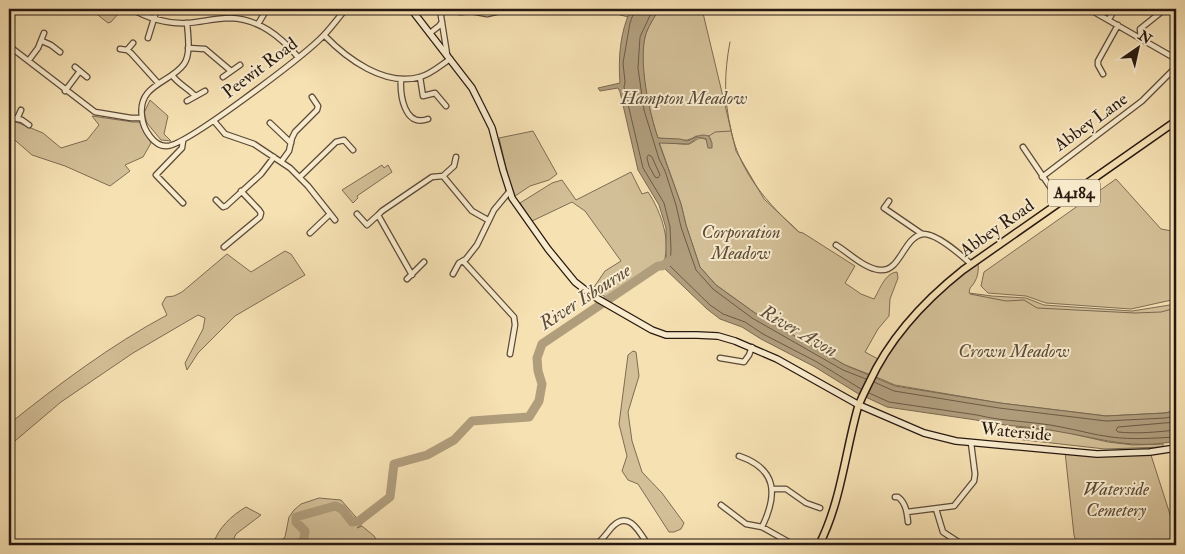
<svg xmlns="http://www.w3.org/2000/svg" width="1185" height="554" viewBox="0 0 1185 554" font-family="'IM FELL Double Pica',serif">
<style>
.green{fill:#d3bf97;stroke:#7d6c54}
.water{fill:#b09d7c;stroke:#796851}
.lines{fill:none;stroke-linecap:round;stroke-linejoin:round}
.shore{stroke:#6c5a46;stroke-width:1}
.stream{stroke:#796851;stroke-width:1}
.river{stroke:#b09d7c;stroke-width:9}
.street-casing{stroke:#5b4a39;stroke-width:7}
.secondary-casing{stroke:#271810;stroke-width:8}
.primary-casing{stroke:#271810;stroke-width:9}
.street{stroke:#f9ecce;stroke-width:4.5}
.secondary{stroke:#f9ecce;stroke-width:5.5}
.primary{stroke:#f6e1b3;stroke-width:6}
.labels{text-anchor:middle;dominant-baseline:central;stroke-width:4;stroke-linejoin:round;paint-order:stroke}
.shield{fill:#f9ecce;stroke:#665849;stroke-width:1}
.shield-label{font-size:16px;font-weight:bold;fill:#271810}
.street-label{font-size:18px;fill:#271810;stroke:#f9ecce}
.park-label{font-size:18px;font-style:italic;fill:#5b4a38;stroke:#f9ecce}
.water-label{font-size:19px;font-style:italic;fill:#5e4d3b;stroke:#f9ecce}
</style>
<rect width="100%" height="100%" fill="#f6e1b3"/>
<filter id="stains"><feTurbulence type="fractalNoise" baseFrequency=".004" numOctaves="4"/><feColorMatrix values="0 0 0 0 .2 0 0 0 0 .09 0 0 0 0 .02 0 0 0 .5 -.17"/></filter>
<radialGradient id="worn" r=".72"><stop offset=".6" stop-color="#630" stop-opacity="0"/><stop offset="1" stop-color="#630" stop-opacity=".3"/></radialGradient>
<path class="green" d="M94 9H115L119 13 111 22 108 23 94 12Z
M659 9H702L736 151 764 199 799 232 803 233 855 266 845 283 861 294 874 299C880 289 885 273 897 272L898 278 890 299 889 316 878 329 865 352 878 359 871 375 845 365 755 313 716 285 700 267 686 225 681 204 659 142C666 142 683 145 689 144 697 141 699 134 708 141V146L711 139 696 136C686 144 670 139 658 138 649 112 638 64 645 37 647 28 654 18 659 9Z
M150 100 168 116 164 134 171 141 161 140 147 123 144 113Z
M92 116 133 122H140L151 143 143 157 125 165 130 171 110 186 65 166 32 155 9 135V119L43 133 61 148 87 140 99 125Z
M533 131 557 174 549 180 530 186 515 196 510 184 499 138Z
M382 165 384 168 388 165 392 172 357 196 358 198 353 203 342 190Z
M631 172 642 194 648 192C661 211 673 245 662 266H658L610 299 592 290 605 271 621 261 585 211 572 202 532 221 520 203 552 183 562 180 576 200Z
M1116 179 1161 229 1172 231 1176 229V299L1131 309 1046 303 1026 296 988 293 981 286 984 272Z
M285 251 291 254 305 275 235 316 198 353 187 370 185 363 203 329 205 318 198 315 133 353 61 402 9 446V424C59 384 111 345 167 315L162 304 166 297 174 296 182 292 227 254 251 272Z
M978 261C979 271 978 280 970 288L969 293 992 296 1026 298 1044 305 1132 311 1176 304V410L1165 413 1106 416 1000 403 895 385 874 376 890 346 942 288Z
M633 351 636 352 639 376 628 412 632 441 642 472 662 493 684 523 681 529 674 532H669L638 484 628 480 622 471 627 456 619 424 628 355Z
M1016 427 1060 431 1108 442 1133 445 1163 444V447L1105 449 1016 439Z
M1065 452H1150L1176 533V545H1077L1074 535Z
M319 498 341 500 362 524 357 528 362 526 374 536 380 545H337V543L335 545H276L285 537 289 517 294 510 301 504Z
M246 507 261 515 236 534 231 545H213C217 529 232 515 246 507Z"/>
<path class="water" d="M631 9H659C654 18 647 28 645 37 639 64 649 112 658 138L680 139 687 141C696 138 698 133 709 136L712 143V148H708L706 139 698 137 689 144 659 143 681 204 686 225 700 267 716 285 755 313 845 365 895 386 1000 403 1106 416 1165 413 1176 411V441C1133 450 1103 439 1061 432 1033 426 1004 427 976 420L887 407 857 393 815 367 761 339 742 327 720 319 707 309 662 266 666 259V228L659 205 638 170 620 92 618 88 600 91 598 88 620 83C618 58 620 32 631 9Z"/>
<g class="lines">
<path class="shore" d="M635 9 630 23 623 63 625 82 624 87 643 168 664 203 670 227 671 250 670 266 710 305 723 314 745 322 763 334 817 362 861 389
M653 9 640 37 638 68 644 110 659 159 665 171 676 205 681 227 696 270 713 289 752 318 843 370 866 379
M649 155 652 157 660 175 658 178 655 177 649 166 647 158Z
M874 382 894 391 999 408 1106 421 1165 418 1176 416
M869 393 889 402 977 415C1005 422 1033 421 1061 427 1078 430 1094 435 1111 437 1134 440 1154 438 1176 437
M1176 422 1118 427 1116 430 1118 432C1138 434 1157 432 1176 430"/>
<path class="stream" d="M617 14 628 17
M730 42C724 73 724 100 731 130
M709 136 715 132 731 131C741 174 767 203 799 232
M970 294 1006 301 1024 300 1037 308 1135 313 1161 312 1176 308"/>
<path class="river" d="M300 545 304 538 305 531 296 522V517L335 506 342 509 352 522 359 521 390 497 394 464 427 455 454 440 472 421 529 417 539 401 542 384 538 371 537 358 542 344 658 266H662L671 260"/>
<g class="street-casing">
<path id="street" d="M132 9C149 19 168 24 188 23 202 22 215 18 230 18 259 19 280 36 298 57
M308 9H309
M1089 9 1176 59
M440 10 447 54
M440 11 447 10 461 12 471 11 487 14 509 9
M1109 19 1115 9
M187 23C188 35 191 54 184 64 171 83 137 84 142 117 143 129 154 147 167 146 186 146 300 58 319 40 329 31 337 19 346 9
M258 24 267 9
M430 33 439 26 442 22
M324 35C347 59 385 87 420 77 431 74 441 65 450 59
M148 38 157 9
M1141 38 1140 29 1165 9
M42 41 51 45 60 52
M9 46 95 112 131 118H142
M188 48 205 49 231 71
M120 49 127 50 131 53 158 83
M127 50 133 43
M29 60 38 48 44 33
M75 67 87 77
M1103 74 1098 65V61L1118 25
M172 75C178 84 188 88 195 96
M223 77 240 65
M420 77 423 96 435 93 446 106
M401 79C400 94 404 128 428 119
M65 91 80 71
M187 101 205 91
M9 117 22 120 29 125
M17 119 21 110
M214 121 225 134 254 144 290 168 308 186 335 220
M270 123 291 143
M183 141 182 148 156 175 183 203
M1023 147 1061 203
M281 162 289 151 292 138 295 132 317 110 318 106 312 97
M443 176 454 166 456 157
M300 177 336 142 344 140 353 150
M1042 177 1142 101 1176 67
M216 200 223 207 226 206 261 174 274 157
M889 201 884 208 922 234
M357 214 367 225 378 215
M310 233 330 214
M836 245C849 253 865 269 880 270 901 272 903 237 923 234 937 233 962 256 971 264
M224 247 260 217 261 213 259 210 241 191
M463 261 514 317 515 325 510 354
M453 274 459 263 466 259 477 245 494 210 509 192
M412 275 378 215 382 211 432 177 443 176 472 211 488 220
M407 279 424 262
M720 358 744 362 749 355 752 347
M739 456C777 469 778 494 762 527
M772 489H786L806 503 820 508
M895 497H898C906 503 907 513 908 522
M721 505 746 524 762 527 794 545
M936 509 943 532 963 545
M907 512 954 506 974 481 975 474 971 443
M596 545C602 540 607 533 612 527 629 509 640 533 648 545"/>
</g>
<g class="secondary-casing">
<path id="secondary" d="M411 9 472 88 492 128 503 170 512 198 548 249 575 282 584 289 598 299 652 330 666 335H697L718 336 735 341 777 359 859 405 924 433 956 441 1097 454 1150 452 1176 448"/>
</g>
<g class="primary-casing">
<path id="primary" d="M819 545C841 502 845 453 858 407 861 399 865 391 869 383 890 337 924 301 963 270L1176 121"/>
</g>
<use href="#street" class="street"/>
<use href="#secondary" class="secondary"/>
<use href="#primary" class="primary"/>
</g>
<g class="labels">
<rect class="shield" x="1048" y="179.5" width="52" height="27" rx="4"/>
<g class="shield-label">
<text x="1074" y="193">A4184</text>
</g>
<g class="street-label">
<text transform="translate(260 68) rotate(-37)">Peewit Road</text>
<text transform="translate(1091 122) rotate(-36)">Abbey Lane</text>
<text transform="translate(997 228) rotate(-35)">Abbey Road</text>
<text transform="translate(1016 432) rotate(5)">Waterside</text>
</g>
<g class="park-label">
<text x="684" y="98">Hampton Meadow</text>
<text x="741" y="232">Corporation<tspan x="741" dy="21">Meadow</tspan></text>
<text x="1014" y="351">Crown Meadow</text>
<text x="1116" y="489">Waterside<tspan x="1116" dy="21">Cemetery</tspan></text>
</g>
<g class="water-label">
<text transform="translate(585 297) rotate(-33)">River Isbourne</text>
<text transform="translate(799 331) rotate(30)">River Avon</text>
</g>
</g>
<rect width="1185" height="554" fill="none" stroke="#f6e1b3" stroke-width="30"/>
<rect x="10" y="10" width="1165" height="534" fill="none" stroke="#271810" stroke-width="2.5"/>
<rect x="15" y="15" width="1155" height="524" fill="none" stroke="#271810"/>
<g transform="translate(1138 48) rotate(34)" stroke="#f9ecce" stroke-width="4" paint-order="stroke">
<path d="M0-4L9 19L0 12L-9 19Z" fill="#271810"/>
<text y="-8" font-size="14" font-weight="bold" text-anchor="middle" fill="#271810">N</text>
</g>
<rect width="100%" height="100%" filter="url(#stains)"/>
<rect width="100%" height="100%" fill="url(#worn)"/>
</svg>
